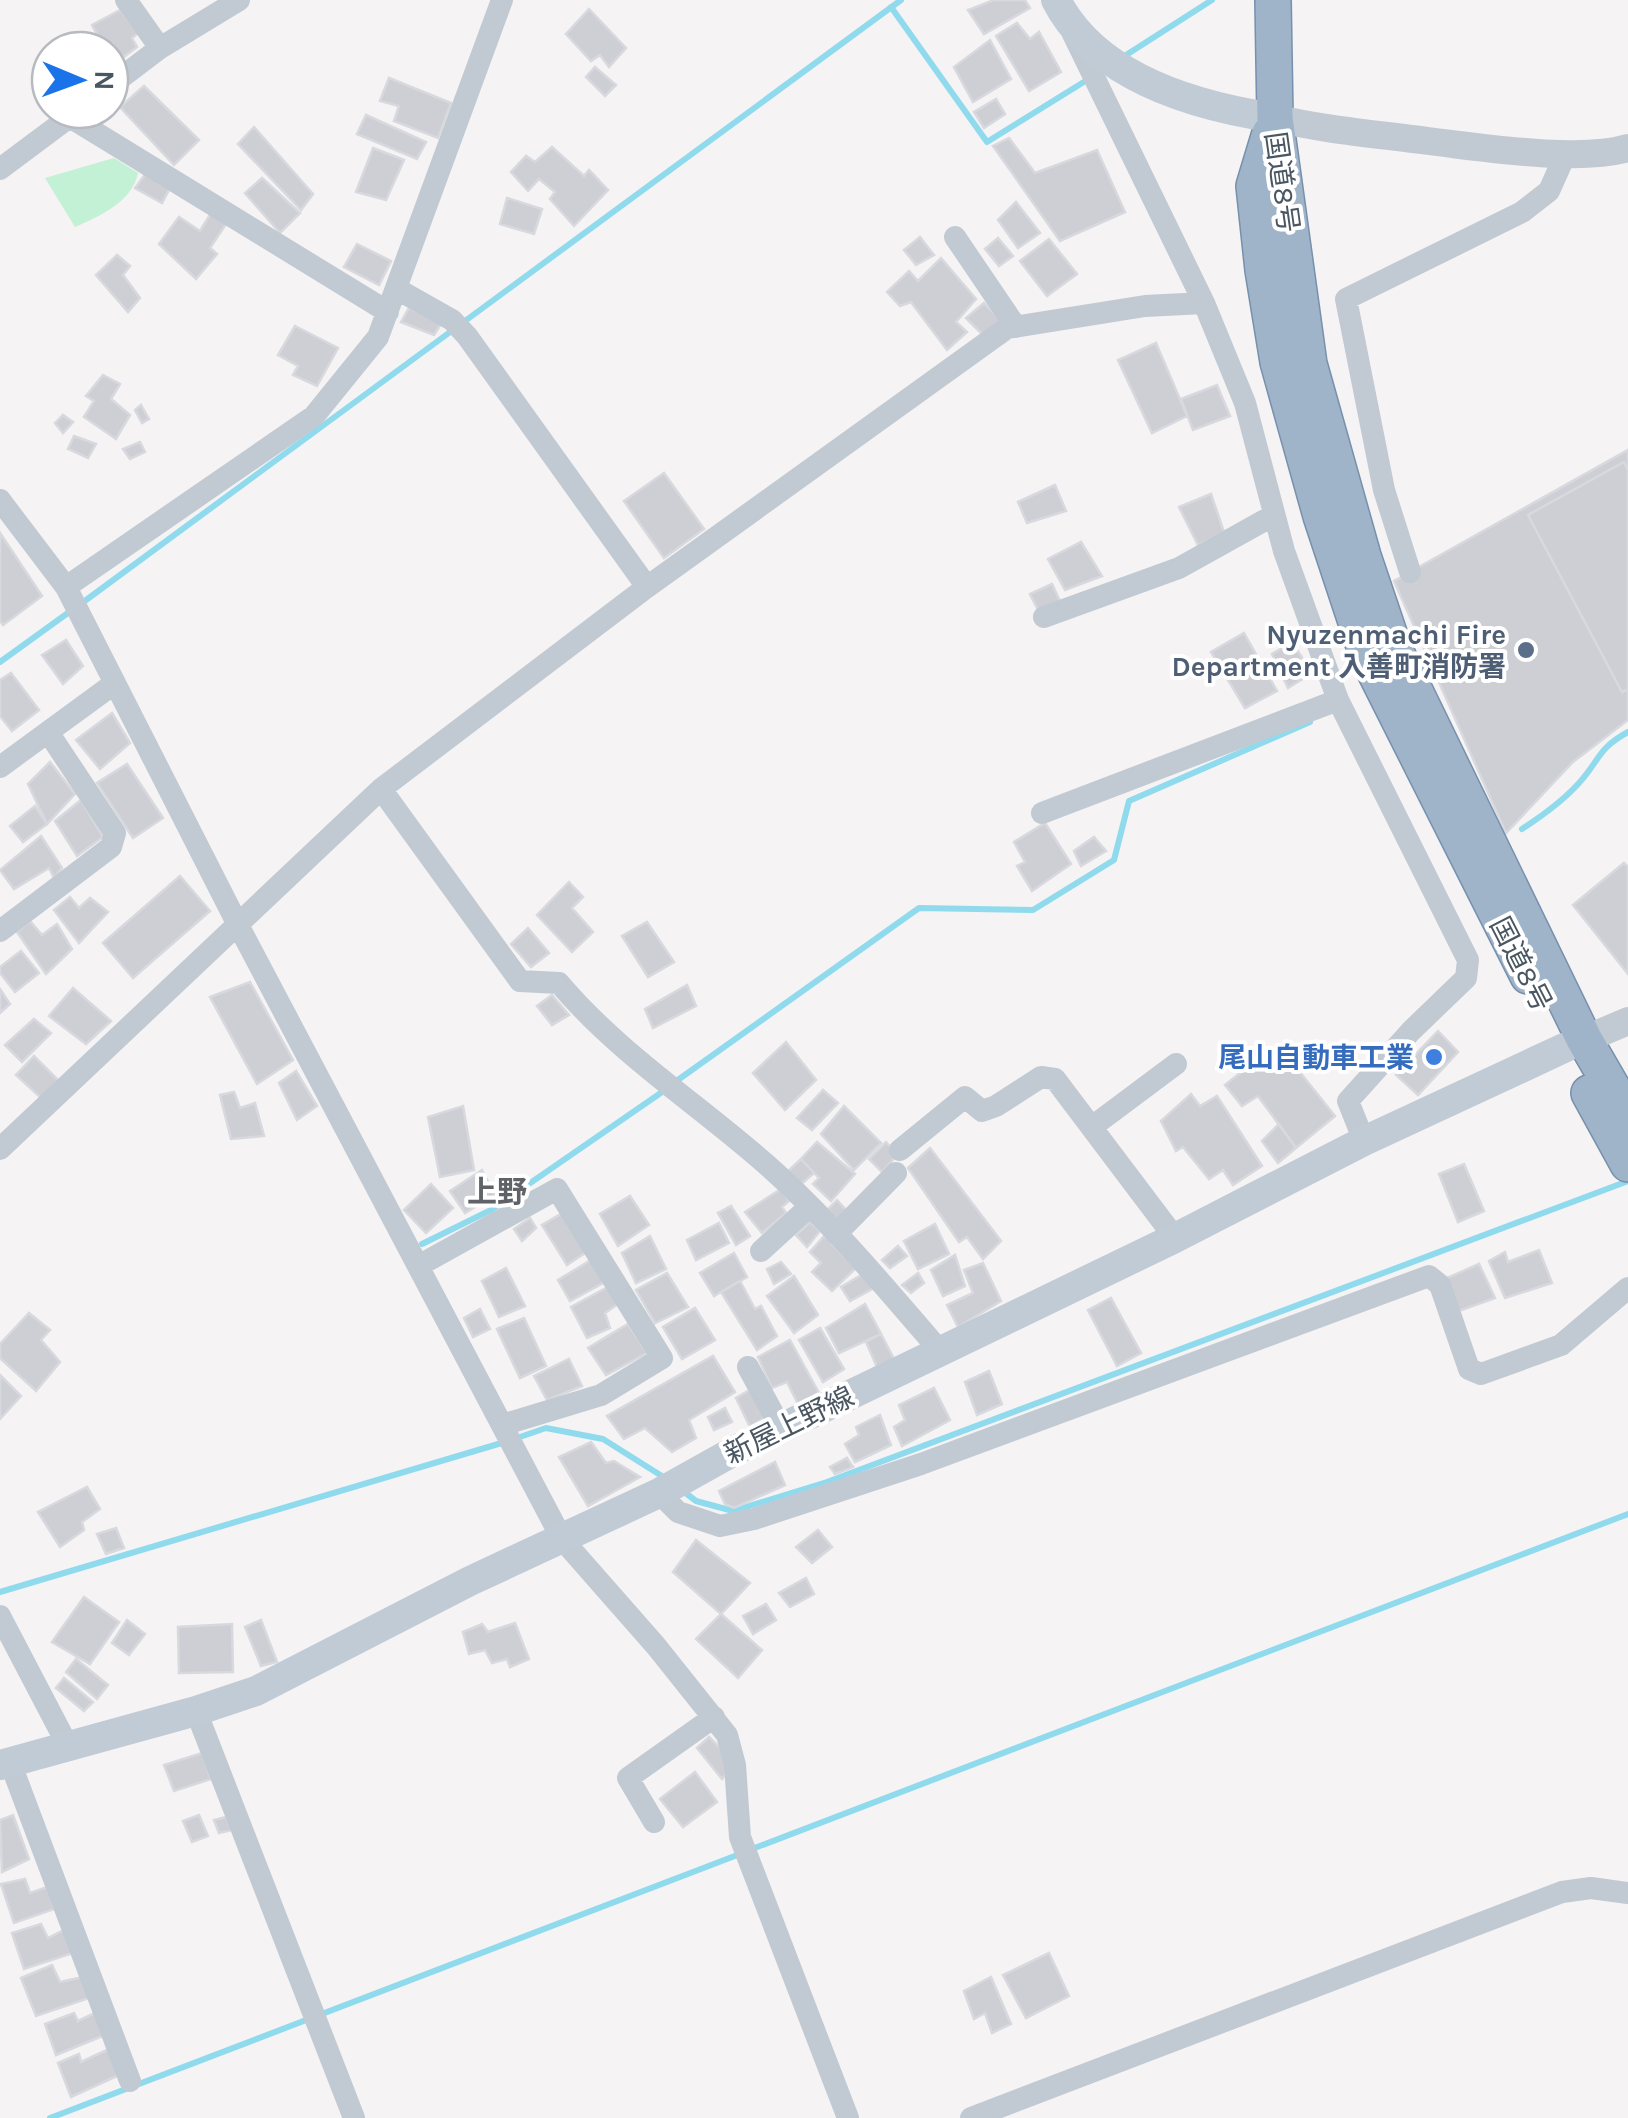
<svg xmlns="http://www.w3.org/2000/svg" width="1628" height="2118" viewBox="0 0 1628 2118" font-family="Karla,'Noto Sans JP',sans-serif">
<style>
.green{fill:#c3f1d5}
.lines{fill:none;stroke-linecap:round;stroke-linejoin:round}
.stream{stroke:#90daee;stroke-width:6}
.building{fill:#cdcfd5;stroke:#d7d9de;stroke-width:2.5}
.trunk-casing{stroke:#7690ad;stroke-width:38}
.minor{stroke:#c1cad2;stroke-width:22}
.tertiary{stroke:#c1cad2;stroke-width:28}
.secondary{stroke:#c1cbd6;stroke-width:30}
.trunk{stroke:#9fb4c9;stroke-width:35}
.service-dot{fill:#5c6f8a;stroke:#fff;stroke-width:4}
.shop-dot{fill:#3f7fe0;stroke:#fff;stroke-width:4}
.labels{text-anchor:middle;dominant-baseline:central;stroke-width:8;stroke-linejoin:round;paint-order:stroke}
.street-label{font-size:28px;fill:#4a5661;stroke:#fff}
.service-label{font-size:28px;font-weight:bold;fill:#4e5e75;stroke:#fff;text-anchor:end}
.shop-label{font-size:28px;font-weight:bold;fill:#366cbe;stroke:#fff;text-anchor:end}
.neighbourhood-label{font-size:30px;font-weight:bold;fill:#5f6368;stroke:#fff}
</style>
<rect width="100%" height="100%" fill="#f5f3f3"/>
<path class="green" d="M114 158 138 173C132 202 100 216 75 227L45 178Z"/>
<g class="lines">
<path class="stream" d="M891 7 987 142 1087 80
M1123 57 1212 0
M82 603 901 0
M0 662 72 610
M1522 829C1542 816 1562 802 1579 783 1600 760 1597 749 1628 732
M675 1082 919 908 1033 910 1114 860 1129 801 1310 722
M422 1244 491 1210 665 1090
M517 1438 546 1428 603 1439 665 1478
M683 1491 696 1501 733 1511 827 1482 1628 1181
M0 1592 505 1442
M752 1849 1628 1514
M50 2118 740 1854"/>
</g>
<path class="building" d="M994 0H1025L1030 8 984 34 968 10Z
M589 9 626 48 609 67 600 55 591 61 566 34Z
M120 10 138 33 132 38 137 47 121 59 113 44 104 47 92 25Z
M1017 23 1030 39 1039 32 1061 72 1029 91 996 36Z
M990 40 1011 79 973 102 954 67Z
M595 67 616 85 605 96 586 77Z
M389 78 451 103 438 138 394 121 399 106 380 101Z
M144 86 199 140 174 165 120 107Z
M996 99 1005 114 984 128 974 112Z
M366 115 426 142 417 159 357 134Z
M254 127 313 194 301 210 238 144Z
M1009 138 1035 173 1097 150 1125 212 1060 241 993 146Z
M552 147 584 176 589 170 608 190 574 226 550 199 555 192 539 179 528 191 511 172 526 156 535 162Z
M373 148 404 160 386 200 356 192Z
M147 172 171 186 162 203 135 188Z
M262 178 300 213 280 233 245 193Z
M507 198 542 209 534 234 500 224Z
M1016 202 1040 233 1018 248 998 220Z
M211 213 226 224 210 248 217 254 196 279 159 244 179 217 200 231Z
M920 237 934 255 916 265 904 250Z
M998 238 1013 256 999 266 985 249Z
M1049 239 1077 274 1047 296 1020 261Z
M357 244 391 261 379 285 344 267Z
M117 255 130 266 123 275 140 298 128 312 96 275Z
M941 258 976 299 956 322 967 332 947 350 911 302 900 306 887 292 909 271 918 281Z
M984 303 1002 321 984 336 966 318Z
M409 308 441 324 434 335 401 322Z
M295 326 338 348 317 386 293 375 298 366 278 355Z
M1156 343 1187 416 1152 433 1118 360Z
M103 375 120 384 111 399 130 415 116 439 84 417 94 401 86 396Z
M1217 385 1230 416 1193 430 1181 399Z
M141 405 149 419 142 423 135 410Z
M63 415 73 422 63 433 55 423Z
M74 436 96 444 88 458 68 449Z
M140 442 145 452 130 459 123 449Z
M1628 450V720L1573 762 1506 833 1394 581Z
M1624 462 1628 470V689L1622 692 1528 515Z
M664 473 704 529 664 558 624 501Z
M1055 485 1066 511 1027 523 1018 502Z
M1211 494 1224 532 1198 545 1179 507Z
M0 533 42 596 3 625 0 621Z
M1081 542 1102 576 1065 590 1048 559Z
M1052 584 1060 601 1038 610 1030 594Z
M1244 633 1277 691 1245 708 1211 652Z
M66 640 83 666 63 684 42 655Z
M1292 642 1312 673 1288 688 1272 654Z
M11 673 39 710 12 731 0 716V680Z
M112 713 130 743 100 769 76 740Z
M50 762 75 794 47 824 28 784Z
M127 764 163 818 133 838 97 783Z
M81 800 103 837 77 856 55 821Z
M35 806 47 824 23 842 10 826Z
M1045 823 1071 864 1032 891 1017 866 1025 862 1014 842Z
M41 836 62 868 54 878 49 868 14 889 0 870Z
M1094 837 1106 851 1081 866 1074 851Z
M1624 863 1628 867V974L1573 905Z
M180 876 210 911 133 978 103 943Z
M569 882 583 897 572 908 593 932 572 952 537 915Z
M70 897 79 908 90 898 108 912 79 943 54 910Z
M30 921 42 935 57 924 72 949 46 974 17 932Z
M647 922 674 962 648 977 622 936Z
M528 928 549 953 531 967 511 944Z
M21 951 39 973 15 992 0 973V967Z
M250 982 293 1060 257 1084 210 997Z
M687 985 696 1006 653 1028 645 1009Z
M73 988 111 1021 86 1044 49 1016Z
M0 989 10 1004 0 1013Z
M552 995 569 1015 552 1025 537 1006Z
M34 1019 51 1033 22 1062 5 1045Z
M1438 1031 1458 1052 1418 1095 1396 1075Z
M786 1042 816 1080 785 1110 753 1073Z
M1264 1054 1278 1072 1291 1061 1335 1116 1296 1148 1258 1096 1242 1106 1225 1085Z
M34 1056 58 1080 41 1098 16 1075Z
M296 1071 317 1106 297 1120 279 1083Z
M823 1090 838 1103 812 1130 797 1118Z
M234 1092 240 1108 255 1103 264 1136 231 1139 220 1095Z
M1191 1094 1200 1106 1217 1096 1262 1166 1233 1185 1223 1170 1209 1179 1183 1147 1176 1151 1161 1121Z
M463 1106 474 1170 440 1177 428 1117Z
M844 1106 881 1143 854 1170 821 1134Z
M1279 1124 1296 1148 1278 1163 1262 1141Z
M817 1142 855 1174 831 1201 813 1184 819 1178 801 1159Z
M886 1142 897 1155 882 1172 869 1159Z
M930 1148 1001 1241 983 1259 967 1237 959 1242 908 1168Z
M801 1159 814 1173 800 1185 786 1173Z
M1464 1164 1484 1211 1458 1222 1439 1174Z
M482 1170 495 1195 465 1213 450 1191Z
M431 1184 453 1208 426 1233 404 1210Z
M781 1189 789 1201 782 1207 786 1213 762 1233 745 1212Z
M630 1196 649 1225 618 1246 600 1214Z
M837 1200 847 1211 837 1220 828 1209Z
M731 1206 750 1236 736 1245 718 1213Z
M561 1214 588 1251 567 1265 542 1225Z
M530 1218 536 1228 522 1241 514 1229Z
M810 1222 820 1231 807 1247 796 1235Z
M719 1223 729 1243 696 1260 687 1240Z
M935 1224 949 1254 918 1269 904 1241Z
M650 1236 666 1269 636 1283 622 1253Z
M824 1236 856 1268 832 1291 812 1272 821 1263 810 1252Z
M898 1246 907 1256 890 1268 882 1260Z
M1539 1250 1552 1283 1505 1298 1489 1261 1505 1252 1508 1262Z
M734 1253 747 1277 714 1296 700 1273Z
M955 1255 965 1286 943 1296 931 1270Z
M591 1260 605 1282 570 1301 558 1280Z
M781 1262 791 1274 774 1284 767 1269Z
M983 1263 1001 1301 958 1327 947 1305 973 1293 964 1270Z
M1479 1264 1495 1298 1459 1311 1445 1279Z
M506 1268 525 1306 499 1317 482 1281Z
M667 1273 688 1307 655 1323 636 1290Z
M918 1273 924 1283 911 1293 902 1285Z
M863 1274 876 1287 850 1301 841 1287Z
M794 1276 818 1315 794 1333 767 1296Z
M740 1281 755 1309 761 1306 777 1336 757 1350 721 1292Z
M608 1287 618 1304 605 1313 610 1328 587 1338 571 1307Z
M1111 1298 1141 1353 1117 1366 1088 1310Z
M865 1304 881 1334 839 1353 826 1328Z
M695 1308 715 1340 682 1359 663 1327Z
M480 1309 490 1329 473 1337 464 1318Z
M29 1313 50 1330 41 1340 60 1362 36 1391 0 1358V1344Z
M524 1318 546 1366 520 1378 497 1329Z
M628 1324 647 1353 606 1375 588 1348Z
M820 1328 844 1369 823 1382 799 1340Z
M881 1334 894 1359 877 1367 866 1342Z
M790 1340 819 1393 799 1406 787 1382 772 1388 758 1357Z
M713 1356 735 1392 689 1420 696 1438 672 1452 645 1428 624 1439 607 1416Z
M569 1359 582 1386 547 1400 534 1376Z
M989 1371 1002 1404 977 1415 965 1382Z
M0 1375 21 1396 0 1419Z
M753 1388 766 1417 750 1427 736 1398Z
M934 1388 950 1420 902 1446 894 1427 905 1420 899 1405Z
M725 1408 732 1422 714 1430 708 1417Z
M880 1415 891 1445 855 1462 845 1444 859 1435 856 1427Z
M591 1442 606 1463 614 1461 640 1477 588 1506 559 1457Z
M847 1458 853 1467 835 1474 830 1467Z
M775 1462 785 1485 734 1508 725 1504 719 1491Z
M87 1487 100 1509 82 1522 84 1530 60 1547 38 1512Z
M116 1528 124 1548 106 1554 97 1534Z
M818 1530 832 1547 812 1563 796 1547Z
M696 1540 750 1583 721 1614 673 1572Z
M806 1578 814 1594 790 1607 779 1593Z
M84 1597 119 1622 90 1664 52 1642Z
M766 1604 776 1620 753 1634 743 1616Z
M721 1614 762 1650 738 1678 696 1639Z
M127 1620 145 1634 129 1655 112 1643Z
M261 1620 277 1662 261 1666 245 1627Z
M515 1623 529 1659 510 1667 507 1659 492 1663 485 1650 469 1654 463 1632 482 1624 488 1632Z
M232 1624 233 1672 179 1673 178 1627Z
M76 1659 108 1685 97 1699 66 1672Z
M64 1678 93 1702 84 1711 56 1688Z
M709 1737 725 1753 729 1770 722 1779 697 1748Z
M202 1753 211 1779 174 1791 164 1765Z
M695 1772 717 1802 683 1827 660 1799Z
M13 1815 29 1859 2 1872 0 1820Z
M199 1815 208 1836 192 1842 183 1821Z
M226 1817 232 1830 219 1833 214 1820Z
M25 1879 30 1893 47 1887 54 1909 14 1923 1 1884Z
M41 1924 48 1938 64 1930 73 1953 24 1969 12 1933Z
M1049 1953 1069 1996 1026 2018 1003 1975Z
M52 1965 60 1982 83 1977 89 1998 36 2016 21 1978Z
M991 1977 1011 2024 992 2033 985 2013 974 2019 964 1991Z
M74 2013 78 2021 95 2013 105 2035 56 2055 45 2024Z
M109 2049 119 2075 71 2097 58 2063 79 2054 81 2062Z"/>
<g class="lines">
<g class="trunk-casing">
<path id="trunk" d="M1273 0 1275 118 1309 364 1363 556 1394 648 1584 1039 1628 1115
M1270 133 1254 186 1263 270 1278 362 1321 516 1368 658 1528 976
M1589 1093 1628 1164"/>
</g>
<path class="minor" d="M126 0 160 48
M1073 34 1204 303 1245 403 1284 551 1338 700 1468 960 1466 978 1411 1031 1348 1101 1364 1141
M110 86 160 48 239 0
M70 117 388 312
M0 169 79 110
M955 237 1016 327
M397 289 452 320 467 336 647 587
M0 500 66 587 237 923 562 1539 656 1646 727 1735 735 1765 740 1837 848 2118
M1410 572 1384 490 1346 299 1522 212 1549 191 1566 153
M66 587 314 416 378 337 502 0
M1044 617 1179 568 1274 515
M0 767 115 683
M381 789 520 981 559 983C619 1054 698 1104 767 1165 830 1221 885 1287 940 1351
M1042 813 1338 700
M0 931 111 847 115 833 48 732
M1093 1126 1176 1064
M0 1149 381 789 647 587 1007 328 1145 306 1204 303
M900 1150 965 1097 982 1111 996 1106 1041 1077 1055 1079 1175 1238
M836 1234 896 1173
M761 1251 809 1207
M418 1266 557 1189 662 1358 601 1395 502 1425
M748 1367 781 1428
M659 1493 678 1512 720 1526 754 1519 921 1464 1429 1276 1440 1285 1469 1369 1481 1374 1561 1345 1628 1288
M0 1616 68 1746
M196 1711 354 2118
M10 1762 130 2081
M654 1822 628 1778 714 1717
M971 2118 1562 1892 1591 1888 1628 1893"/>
<path class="tertiary" d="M1275 118C1325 130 1376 134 1428 141 1480 147 1579 163 1628 148
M1565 1048 1628 1021"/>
<path class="secondary" d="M1056 0C1096 78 1194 106 1275 118
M0 1765 196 1711 256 1691 470 1581 659 1493 736 1450 1175 1238 1364 1141 1564 1048"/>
<use href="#trunk" class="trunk"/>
</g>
<circle class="service-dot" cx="1526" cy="650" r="10"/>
<circle class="shop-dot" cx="1434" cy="1057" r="10"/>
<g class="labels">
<g class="street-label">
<text transform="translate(1282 182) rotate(82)">国道8号</text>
<text transform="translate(1521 964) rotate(63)">国道8号</text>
<text transform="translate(789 1425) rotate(-26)">新屋上野線</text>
</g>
<g class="service-label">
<text x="1506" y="634">Nyuzenmachi Fire<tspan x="1506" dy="32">Department 入善町消防署</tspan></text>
</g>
<g class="shop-label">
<text x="1414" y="1057">尾山自動車工業</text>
</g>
<g class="neighbourhood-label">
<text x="497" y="1192">上野</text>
</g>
</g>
<g transform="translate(80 80) rotate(91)"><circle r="48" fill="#ffffff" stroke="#b7bbc0" stroke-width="2.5"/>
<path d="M0-8L18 38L0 25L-18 38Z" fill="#1a73e8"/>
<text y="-15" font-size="28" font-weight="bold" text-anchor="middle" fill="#4a5661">N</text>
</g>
</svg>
